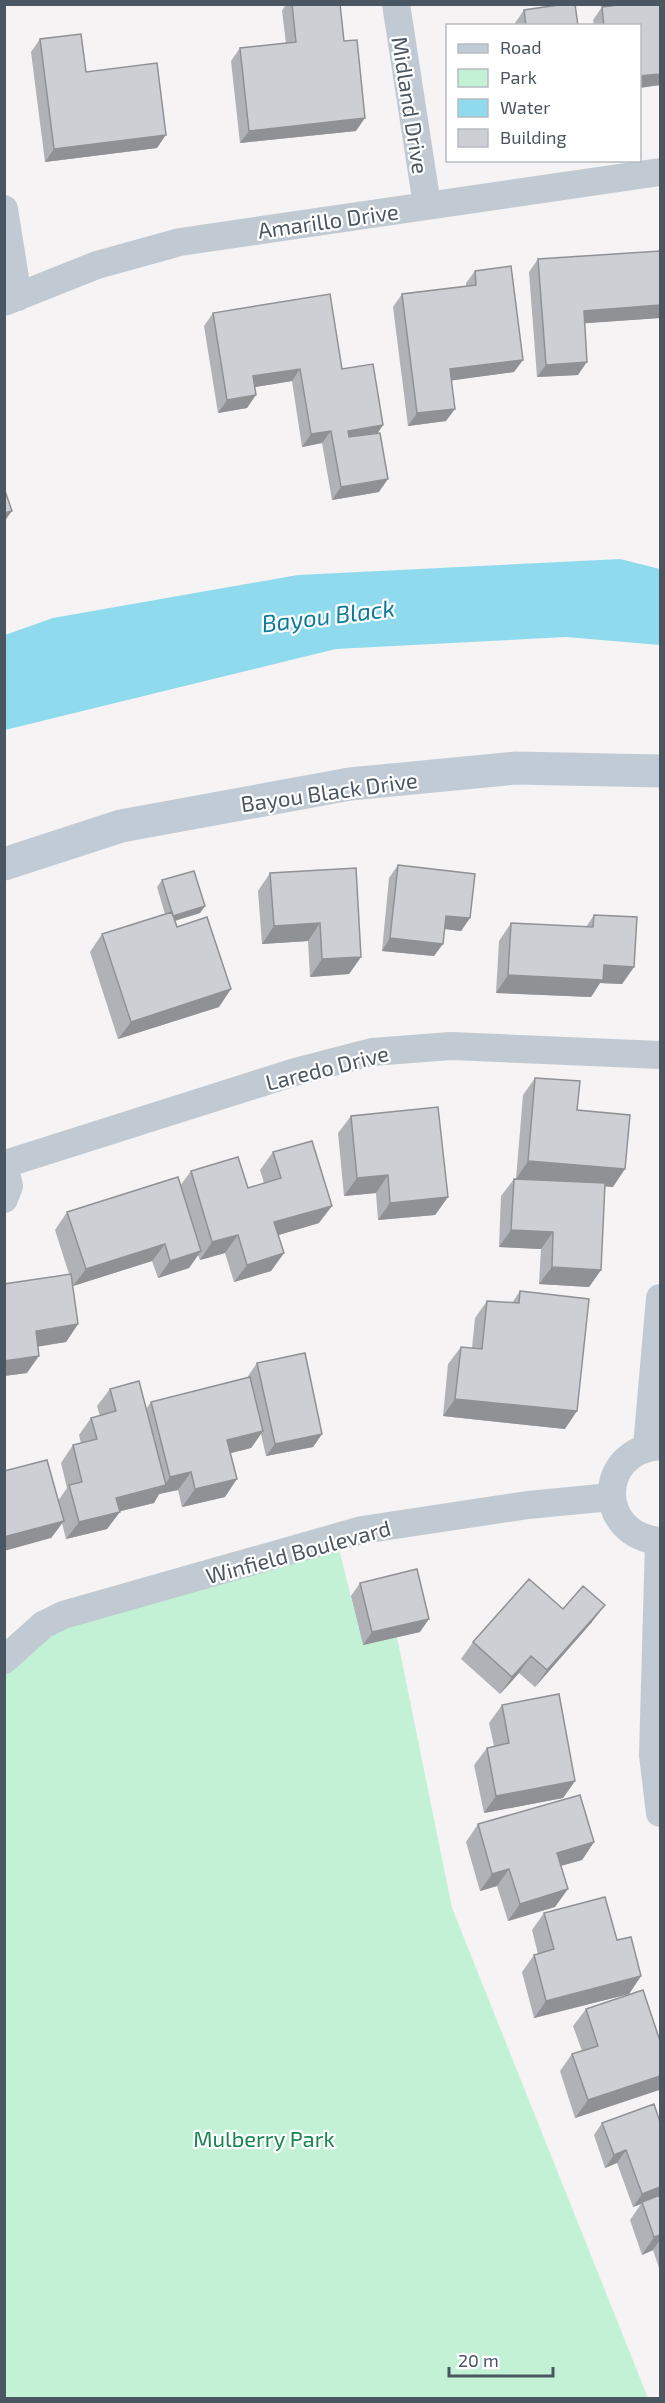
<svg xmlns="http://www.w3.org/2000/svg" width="665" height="2403" viewBox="0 0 665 2403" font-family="'Exo 2',sans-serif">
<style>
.green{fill:#c3f1d5}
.water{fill:#90daee}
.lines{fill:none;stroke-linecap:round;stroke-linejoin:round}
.street{stroke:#c1cad2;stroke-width:28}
.secondary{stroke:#c1cbd6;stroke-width:33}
.wall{fill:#b0b2b7}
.shaded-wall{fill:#909195}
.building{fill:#cdcfd5;stroke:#909195;stroke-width:1.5}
.labels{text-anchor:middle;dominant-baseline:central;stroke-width:4.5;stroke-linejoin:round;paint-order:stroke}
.street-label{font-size:22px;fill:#4a5661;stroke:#fff}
.park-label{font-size:22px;fill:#17864f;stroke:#fff}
.water-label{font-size:24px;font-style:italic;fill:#0c7c9b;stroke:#fff}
</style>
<rect width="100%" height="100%" fill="#f5f3f3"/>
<path class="green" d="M336 1537 363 1645 397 1637 452 1908 648 2398H5V1660L63 1615Z"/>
<path class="water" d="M620 559 660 569V645L566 637 336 649 5 730V635L53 618 298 575Z"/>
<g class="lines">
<path class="street" d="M396 4 427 205
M4 209 18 297
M4 302 97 265 180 242 660 172
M4 1163 9 1186 4 1199
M5 1164 295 1072 372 1052 451 1046 660 1055
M660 1446C596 1451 596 1535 660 1541
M647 1447 660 1298
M659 1542 653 1755 660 1813
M4 1660 43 1625 63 1615 362 1530 528 1505 611 1497"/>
<path class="secondary" d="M4 864 121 826 350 784 516 768 660 771"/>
</g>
<path class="wall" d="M286 4H340L344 41 356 131 240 143 231 61 240 48 286 43 282 11Z
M660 4V85L639 88V26H594L593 20 602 7Z
M524 10 578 26H516L515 23Z
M40 39 86 72 157 148 45 162 31 52Z
M660 251V318L585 323 578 375 537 377 529 272 538 259Z
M475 271 514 372 451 380 446 421 408 426 393 307 402 294 466 286V283Z
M213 313 342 369 383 425 378 433 379 492 332 500 322 443 302 447 292 381 255 387 247 408 218 413 204 326Z
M398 865 470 918 461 931 445 929 434 956 382 951 389 878Z
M270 873 361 957 349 974 310 977 308 941 262 944 258 891Z
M162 880 205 906 200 913 175 921 177 927 219 1007 118 1039 90 952 102 934 165 914 157 887Z
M594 915 634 967 622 984 600 983 591 997 496 993 499 941 511 923 586 927Z
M535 1078 577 1110 613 1187 605 1186 601 1270 589 1287 539 1284 541 1249 499 1247 501 1196 514 1179H516L523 1095Z
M351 1116 448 1197 435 1215 378 1220 376 1193 344 1196 338 1133Z
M273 1152 319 1223 278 1235 284 1253 271 1271 234 1282 225 1253 200 1260 198 1255 189 1268 158 1278 152 1261 73 1286 72 1281 78 1324 66 1342 38 1346 27 1373 4 1376V1284L69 1274 55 1230 67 1212 180 1186 191 1171 248 1188 264 1183 260 1170Z
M520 1291 565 1429 443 1416 448 1364 461 1347 472 1348 475 1318 487 1301 512 1303Z
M257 1363 322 1434 313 1447 266 1456 261 1434 251 1448 231 1453 225 1497 182 1507 178 1490 159 1494 154 1503 120 1511 107 1529 66 1539 62 1523 51 1538 58 1501 67 1488 61 1463 73 1445 81 1443 79 1435 91 1418 100 1416 97 1406 110 1389 146 1409 151 1402 248 1378V1376Z
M360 1583 420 1632 363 1645 351 1596Z
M563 1609 592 1622 535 1687 519 1673 500 1694 461 1659 473 1642Z
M502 1705 575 1781 563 1798 484 1813 474 1765 487 1748 494 1746 489 1723Z
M478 1824 594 1842 582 1860 561 1866 555 1907 508 1921 497 1886 480 1891 466 1842Z
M544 1913 617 1940 641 1976 629 1994 534 2018 522 1972 534 1955 538 1954 532 1930Z
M586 2009 659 2090 575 2118 560 2071 572 2054 582 2051 573 2026Z
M660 2122V2271L653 2250 642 2255 630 2220 641 2204 633 2207 617 2163 605 2168 594 2135 602 2123Z"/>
<path class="shaded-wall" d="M660 74V85L639 88V76Z
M365 118 356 131 240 143 249 131Z
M166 135 157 148 45 162 54 149Z
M660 305V318L575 324 584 311Z
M523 360 514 372 441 382 450 369Z
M587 362 578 375 537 377 546 365Z
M300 369 292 381 244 389 253 376Z
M256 395 247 408 218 413 227 400Z
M455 409 446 421 408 426 417 413Z
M383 425 374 438 339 444 348 431Z
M331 431 322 443 302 447 311 434Z
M388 479 379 492 332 500 341 487Z
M12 511 4 522V513Z
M205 906 200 913 167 923 172 916Z
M446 916 470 918 461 931 437 928Z
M320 923 308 941 262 944 274 926Z
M390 938 443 944 434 956 382 951Z
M361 957 349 974 310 977 322 959Z
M604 965 634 967 622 984 600 983 591 997 496 993 508 975Z
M231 989 219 1007 118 1039 131 1022Z
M528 1161 625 1169 613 1187 516 1179Z
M388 1175 376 1193 344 1196 357 1178Z
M448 1197 435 1215 378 1220 390 1203Z
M332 1206 319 1223 262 1240 274 1222Z
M511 1230 553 1232 541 1249 499 1247Z
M238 1235 225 1253 200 1260 212 1242Z
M165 1244 152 1261 73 1286 86 1269Z
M201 1251 189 1268 158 1278 170 1261Z
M284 1253 271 1271 234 1282 247 1265Z
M552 1267 601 1270 589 1287 539 1284Z
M78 1324 66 1342 24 1349 36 1331Z
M39 1356 27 1373 4 1376V1361Z
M455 1399 577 1411 565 1429 443 1416Z
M263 1431 251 1448 215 1457 227 1440Z
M322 1434 313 1447 266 1456 275 1444Z
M191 1472 178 1490 159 1494 154 1503 105 1515 120 1512 107 1529 66 1539 79 1522 116 1498 164 1486 170 1477Z
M237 1479 225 1497 182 1507 195 1489Z
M64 1521 51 1538 4 1551V1537Z
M605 1605 592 1622 535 1687 547 1670Z
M429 1619 420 1632 363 1645 372 1632Z
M531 1656 519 1673 500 1694 512 1677Z
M575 1781 563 1798 484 1813 496 1796Z
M594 1842 582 1860 545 1870 557 1853Z
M509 1869 497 1886 480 1891 492 1874Z
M568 1889 555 1907 508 1921 520 1904Z
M641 1976 629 1994 534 2018 546 2001Z
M660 2076V2088L659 2090 575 2118 588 2100Z
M626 2150 617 2163 605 2168 614 2155Z
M660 2187V2197L642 2202 641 2204 633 2207 642 2194Z
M660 2235V2240L653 2250 642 2255 654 2237Z"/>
<path class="building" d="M292 4H340L344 41 357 40 365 118 249 131 240 48 296 42Z
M565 4H575L578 26H526L524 10Z
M625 4H660V74L639 76V26H604L602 7Z
M81 34 86 72 157 63 166 135 54 149 40 39Z
M660 251V305L584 311 587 362 546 365 538 259Z
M511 266 523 360 450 369 455 409 417 413 402 294 476 285 475 271Z
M330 294 342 369 373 364 383 425 348 431 349 437 380 433 388 479 341 487 331 431 311 434 300 369 253 376 256 395 227 400 213 313Z
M4 488 12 511 4 513Z
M398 865 475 874 470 918 446 916 443 944 390 938Z
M356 868 361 957 322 959 320 923 274 926 270 873Z
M194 871 205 906 173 916 162 880Z
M172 912 177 927 207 917 231 989 131 1022 102 934Z
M594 915 637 917 634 967 604 965 603 980 508 975 511 923 593 927Z
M535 1078 580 1081 577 1110 630 1115 625 1169 528 1161Z
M438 1107 448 1197 390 1203 388 1175 357 1178 351 1116Z
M312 1141 332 1206 274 1222 284 1253 247 1265 238 1235 212 1242 191 1171 238 1157 248 1188 281 1178 273 1152Z
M178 1177 201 1251 170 1261 165 1244 86 1269 67 1212Z
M514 1179 605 1183 601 1270 552 1267 553 1232 511 1230Z
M71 1274 78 1324 36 1331 39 1356 4 1361V1284Z
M520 1291 589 1299 577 1411 455 1399 461 1347 482 1349 487 1301 519 1303Z
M305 1353 322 1434 275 1444 257 1363Z
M250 1377 263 1431 227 1440 237 1479 195 1489 191 1472 170 1477 151 1402Z
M139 1381 166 1485 116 1498 120 1512 79 1522 69 1485 82 1482 73 1445 97 1439 91 1418 116 1411 110 1389Z
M47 1460 64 1521 4 1537V1471Z
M417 1569 429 1619 372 1632 360 1583Z
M529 1579 563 1609 583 1586 605 1605 547 1670 531 1656 512 1677 473 1642Z
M559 1694 575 1781 496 1796 487 1748 509 1743 502 1705Z
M580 1795 594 1842 557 1853 568 1889 520 1904 509 1869 492 1874 478 1824Z
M605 1897 617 1940 631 1937 641 1976 546 2001 534 1955 554 1949 544 1913Z
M643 1990 660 2041V2076L588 2100 572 2054 598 2046 586 2009Z
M654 2104 660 2122V2187L642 2194 626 2150 614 2155 602 2123Z
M660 2195V2235L654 2237 642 2202Z"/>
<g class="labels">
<g class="street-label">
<text transform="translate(411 105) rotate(81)">Midland Drive</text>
<text transform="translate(328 220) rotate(-8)">Amarillo Drive</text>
<text transform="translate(329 791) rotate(-8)">Bayou Black Drive</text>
<text transform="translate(327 1067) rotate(-14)">Laredo Drive</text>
<text transform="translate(298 1551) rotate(-15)">Winfield Boulevard</text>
</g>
<g class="park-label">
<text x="264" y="2138">Mulberry Park</text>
</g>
<g class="water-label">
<text transform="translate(328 615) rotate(-7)">Bayou Black</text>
</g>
</g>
<rect width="665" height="2403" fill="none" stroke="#4a5661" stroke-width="12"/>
<rect x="446" y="24" width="195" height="138" fill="#ffffff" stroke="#b7bbc0" stroke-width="1.5"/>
<rect x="458" y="44" width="30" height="9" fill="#c1cbd6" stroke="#b7bbc0" stroke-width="1.5"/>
<text x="500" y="54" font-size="18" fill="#4a5661">Road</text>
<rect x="458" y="69" width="30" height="18" fill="#c3f1d5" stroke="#b7bbc0" stroke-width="1.5"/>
<text x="500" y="84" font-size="18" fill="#4a5661">Park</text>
<rect x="458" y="99" width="30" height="18" fill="#90daee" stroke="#b7bbc0" stroke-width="1.5"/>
<text x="500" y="114" font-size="18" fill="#4a5661">Water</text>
<rect x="458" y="129" width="30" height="18" fill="#cdcfd5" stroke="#b7bbc0" stroke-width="1.5"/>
<text x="500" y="144" font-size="18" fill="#4a5661">Building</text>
<path d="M449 2367v9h104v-9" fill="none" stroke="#4a5661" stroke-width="3"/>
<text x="458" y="2367" font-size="18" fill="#4a5661" stroke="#ffffff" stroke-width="4.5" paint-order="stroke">20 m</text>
</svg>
